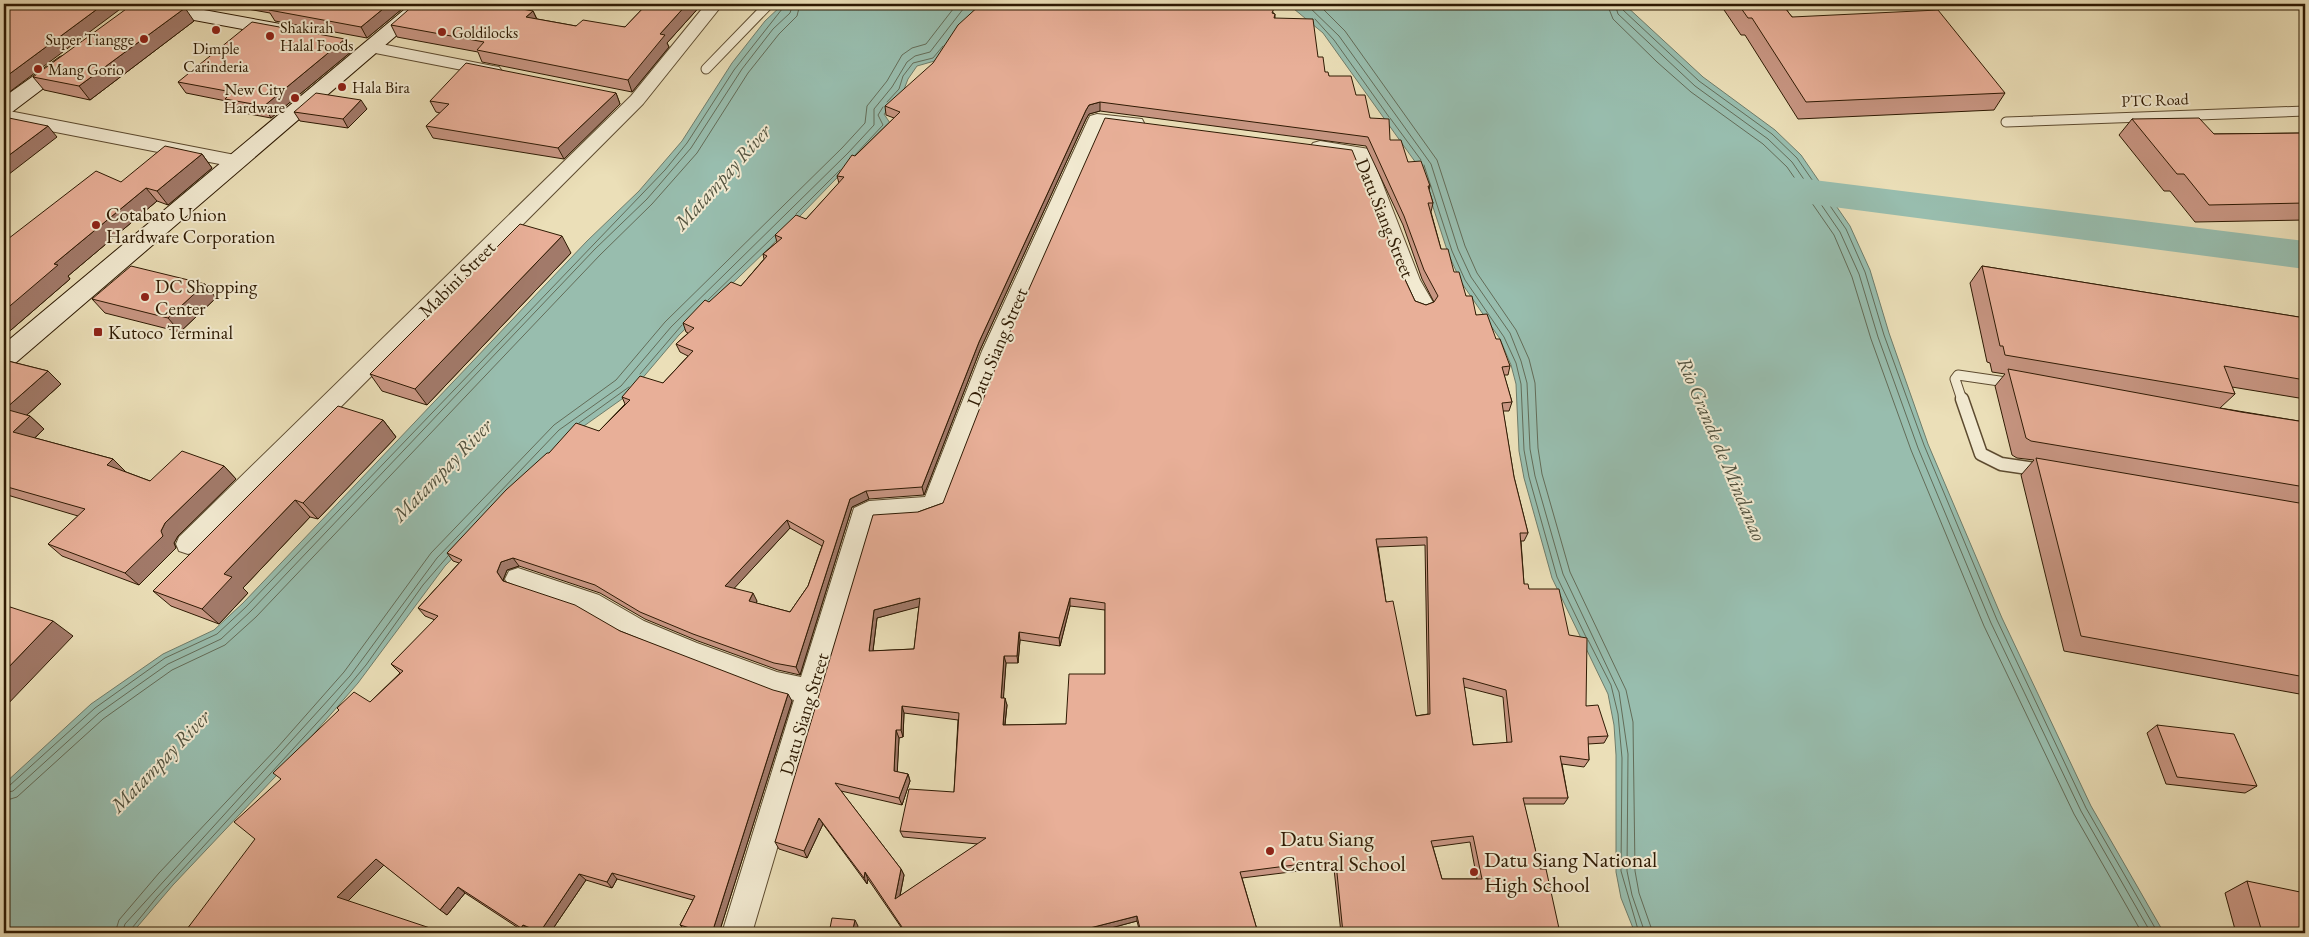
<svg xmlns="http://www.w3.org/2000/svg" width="2309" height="937" viewBox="0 0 2309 937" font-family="'EB Garamond',serif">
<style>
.water{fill:#98bdae;stroke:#6e7c6a}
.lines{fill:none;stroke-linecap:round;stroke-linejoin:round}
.shore{stroke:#636c58;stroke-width:1}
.river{fill:#98bdae;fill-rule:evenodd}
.lane-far1-casing{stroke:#5d4b30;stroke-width:11}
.lane-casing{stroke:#5d4b30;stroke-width:15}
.street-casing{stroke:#5d4b30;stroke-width:2}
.secondary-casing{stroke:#2e1a03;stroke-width:2}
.lane-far1{stroke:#f2ead1;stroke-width:9}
.lane{stroke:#f2ead1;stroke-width:12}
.street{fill:#f2ead1;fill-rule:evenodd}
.secondary{fill:#f2ead1;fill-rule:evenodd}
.wall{fill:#c89683;stroke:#2e1a03;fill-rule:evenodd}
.shaded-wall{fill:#a27a6a;stroke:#2e1a03}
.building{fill:#e8af98;stroke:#2e1a03;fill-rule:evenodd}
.poi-dot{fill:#8f2418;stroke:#f2ead1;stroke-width:2}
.labels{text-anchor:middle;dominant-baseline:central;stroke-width:4;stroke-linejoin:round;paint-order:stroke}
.far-poi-label{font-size:16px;fill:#2e1a03;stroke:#f2ead1;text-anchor:start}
.far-street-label{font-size:16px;fill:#2e1a03;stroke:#f2ead1}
.poi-label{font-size:19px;fill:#2e1a03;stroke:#f2ead1;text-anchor:start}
.street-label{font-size:19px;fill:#2e1a03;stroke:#f2ead1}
.water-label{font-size:20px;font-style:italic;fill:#53533f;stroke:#f2ead1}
.near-poi-label{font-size:22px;fill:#2e1a03;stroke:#f2ead1;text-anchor:start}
</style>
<rect width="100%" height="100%" fill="#ebdfb8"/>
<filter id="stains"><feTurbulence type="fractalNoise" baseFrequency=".004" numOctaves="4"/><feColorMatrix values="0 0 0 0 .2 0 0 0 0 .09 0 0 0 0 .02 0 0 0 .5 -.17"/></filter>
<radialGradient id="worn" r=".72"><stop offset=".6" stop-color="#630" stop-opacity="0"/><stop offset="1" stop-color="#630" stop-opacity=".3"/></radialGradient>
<path class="water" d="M783 4H981L938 60 917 66 908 79 903 92 884 114 890 123 771 246 679 335 629 394 567 438 445 566 358 683 291 760 173 885 132 933H4V784L91 704 163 654 214 630 243 603 587 241 639 191 682 141 732 63 765 21Z
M1288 4H1624L1703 77 1775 130 1801 155 1850 226 1870 270 1889 333 1928 444 2002 618 2091 806 2164 933H1635L1621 898 1616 872V755L1614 725 1608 694 1552 578 1524 478 1519 451 1516 384 1511 365 1500 339 1461 282 1448 253 1421 170 1323 33Z"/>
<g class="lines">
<path class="shore" d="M1306 4 1339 36 1431 164 1458 249 1471 277 1510 333 1521 361 1527 383 1530 449 1535 476 1563 574 1619 692 1628 754 1627 871 1632 895 1645 933
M1318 4 1345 31 1437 160 1465 246 1477 273 1516 330 1529 359 1535 383 1538 448 1542 474 1570 572 1626 690 1633 722 1635 871 1639 893 1653 933
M1607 4 1613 19 1657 62 1691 92 1763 144 1787 167 1834 235 1852 277 1871 339 1911 450 1984 626 2074 814 2142 933
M1615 4 1618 14 1695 86 1768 139 1792 162 1840 232 1859 274 1878 337 1918 448 1991 623 2081 811 2151 933
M1621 4 1623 10 1699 81 1772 134 1797 158 1846 229 1865 272 1884 335 1924 445 1997 620 2086 808 2158 933
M1315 19 1334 40 1389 117
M887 102 899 89 903 76 913 63 933 58 943 46
M1390 118 1421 160
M855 155 883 125 878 115 883 107
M1424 165 1452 251 1465 280 1504 337 1516 363 1521 384 1524 450 1529 477 1557 577 1586 637
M796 214 840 170
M708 300 774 236
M640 374 682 325
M579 423 629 387
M1588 640 1611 685 1618 714 1622 758 1621 871 1639 933
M4 787 9 786 95 708 165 658 217 634 246 607 665 170 687 143 734 70 786 4
M4 793 13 791 99 713 168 664 221 639 251 611 595 249 647 199 691 148 742 69 773 29 790 13 793 4
M4 801 17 797 103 719 172 670 225 645 256 617 600 255 652 204 697 153 748 73 779 34 797 16 800 4
M115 933 119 920 159 873 277 748 344 672 431 553 554 425 616 380 665 322 842 148 865 123 867 106 887 81 902 55 912 48 926 44 957 4
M122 933 125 924 350 676 437 558 559 430 621 386 671 327 848 153 874 125V109L892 87 907 62 915 56 930 52 967 4
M128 933 157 897 327 712 366 665 423 585 448 556"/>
<path class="river" d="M1765 174 2305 241V269L1765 198 1752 195 1746 186 1752 177Z"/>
<g class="lane-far1-casing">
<path id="lane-far1" d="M706 69 769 4
M2006 122 2305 111
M1962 400 1955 379 1958 375 2013 383"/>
</g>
<g class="lane-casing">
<path id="lane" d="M1962 399 1981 454 2001 464 2042 470"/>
</g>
<g class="street-casing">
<path id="street" d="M706 4H723L643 104 197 551 188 554 179 551 176 544 179 537 631 96Z
M371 42 493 66 499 67 502 71 499 75 493 76 365 51 362 47 365 43Z
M4 110 235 155 242 157 245 161 242 165 235 167 4 122Z
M1097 114 1142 119 1144 123 1142 127 1135 129 1104 126 1004 351 943 511 920 518 874 521 752 933H722L794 700 777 696 626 637 581 611 509 587 505 579 509 571 518 568 599 595 644 621 697 643 777 672 801 677 854 508 869 501 925 497 982 351 1088 120 1090 116Z
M1320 141 1369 149 1420 280 1434 304 1431 309 1423 312 1415 309 1400 280 1354 158 1313 151 1310 147 1313 143Z"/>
</g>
<g class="secondary-casing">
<path id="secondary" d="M130 4H171L286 25 293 27 296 31 293 35 286 37 140 10 133 8Z
M411 4H433L13 365 4 367V344Z
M67 55 74 57 77 61 74 65 12 112 4 113V97L60 57Z"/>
</g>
<use href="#lane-far1" class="lane-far1"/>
<use href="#lane" class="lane"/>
<use href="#street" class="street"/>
<use href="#secondary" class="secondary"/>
</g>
<path class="wall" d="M179 4H408L367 38 275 21 270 13 225 5 216 4 210 9Z
M647 4H702L667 43 669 47 632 92 482 62 478 52 397 37 391 25 533 11 537 19 576 26 625 27Z
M724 4H761L756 8Z
M1720 4H1782L1792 17 2005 93 1994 110 1798 119 1745 35H1741Z
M1269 5 1274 14H1275V18L1318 57 1325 72 1329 76 1356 95 1370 118 1390 140 1408 162 1430 186 1429 190 1433 203 1431 212 1441 249 1476 315 1496 339 1510 366 1508 375H1504L1512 402 1509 411H1503L1514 477 1528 533 1524 541H1521L1524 584 1529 589 1586 706 1608 736 1604 743 1588 744 1589 760 1584 767 1562 764 1568 798 1564 804H1524L1540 869 1560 933H1341L1334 869 1324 870 1323 868 1242 878 1258 933H1140L1137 921 1092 933H905L868 879 867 884 823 824 807 858 779 849 775 842 918 512 943 503 1401 271 1415 301 1426 305 1434 302 1422 279 1403 225 1366 146 1100 111 1089 114 1086 119 980 350 924 495 869 499 852 507 800 675 778 670 698 641 645 619 600 593 519 566 507 570 503 580 504 581 620 631 792 701 719 933H693L686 931 680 925 693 900 617 879 612 888 586 880 550 933H536L530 930 528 933H526L465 893 447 915 384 865 348 900 184 933 370 702 400 673 391 664 435 620 425 616 418 608 459 563 453 561 447 553 549 453 599 431 625 404 622 397 663 383 688 356 680 352 676 344 688 333 686 332 683 323 709 302 741 286 764 259 763 254 777 242 775 235 806 219 839 183 837 176 855 156 894 118 886 115 885 106ZM790 528 822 546 808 586 790 612 756 603 757 601 734 588ZM1425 545 1428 714 1416 716 1386 602 1378 547ZM919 606 914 649 873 651 877 618ZM1070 606 1105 610V674L1066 724 1005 725 1007 705 1003 698 1006 663H1018L1020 640 1060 646ZM1464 687 1503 697 1507 743 1473 745ZM904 713 958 720 954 792 900 831 903 837 978 844 900 896 904 875 901 869 841 791 902 805 910 781 908 774 897 772 899 738 903 737ZM1470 842 1477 879H1442L1433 847Z
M194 21 90 100 44 90 33 77Z
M345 39 352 51 271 118 233 111 226 101 186 93 178 82Z
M616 93 620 104 564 159 433 138 426 126 440 113 436 112 430 101Z
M367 109 348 128 300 121 294 112Z
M2132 119 2214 134 2305 133V220L2195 222 2170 191H2164L2119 135Z
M202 154 212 168 168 205 157 201 68 276 70 279 4 336 121 182Z
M571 253 427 405 382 391 370 374Z
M1982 266 2305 318V399L2232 387 2235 394 2220 408 2305 422V695L2064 651 2021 475 2034 460 2017 458 2012 455 1995 386 2005 374 1992 372 1990 363 1987 362 1970 283Z
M216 298 180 332 105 313 92 299Z
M4 360 48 371 61 384 27 415 30 416 44 429 35 438 113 459 126 472 150 481 224 466 236 479 178 536 174 543 176 548 139 585 62 556 48 544 78 516 4 494Z
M383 420 396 437 318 519 310 517 243 588 248 593 219 624 171 606 153 591Z
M2157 725 2257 786 2245 793 2166 784 2147 733Z
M2247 881 2305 933H2236L2225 893Z"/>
<path class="shaded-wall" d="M104 4H127L4 96V78Z
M206 4H216L210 9Z
M389 4H408L367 38 361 27Z
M687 4H702L667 43 669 47 632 92 628 80 660 34Z
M755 4H761L756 8Z
M185 8 194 21 90 100 79 86Z
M533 11 538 22 526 17Z
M345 39 352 51 271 118 264 106Z
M616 93 620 104 564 159 558 148Z
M361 100 367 109 348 128 343 119Z
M1100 102V111L1089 114 1086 119 980 350 924 495 922 487 979 342 1086 110 1089 105Z
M48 126 57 137 4 178V159Z
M202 154 212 168 168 205 157 191Z
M146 188 157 201 68 276 70 279 4 336V311L54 264Z
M562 236 571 253 427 405 415 389Z
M205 284 216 298 180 332 168 318Z
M48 371 61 384 19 422 5 409Z
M30 416 44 429 27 445 13 432Z
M383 420 396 437 318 519 303 503Z
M113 459 126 472 120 478 107 465Z
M224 466 236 479 178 536 174 543 176 548 139 585 125 573 161 531 165 523Z
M866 491 869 499 852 507 800 675 796 667 850 499Z
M295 500 310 517 243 588 248 593 219 624 202 609 224 574Z
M787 520 790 528 729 594 725 586Z
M513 558 519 566 507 570 503 580 508 589 503 581 497 572 501 562Z
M753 593 757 601 753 609 749 601Z
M920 598 922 606 877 618 872 658 869 651 874 610Z
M1070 598V606L1060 646 1059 638Z
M53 621 73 636 4 708V672Z
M1019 632 1020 640 1018 663 1017 656Z
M1004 656 1006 663 1003 705 1001 698Z
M788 694 792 701 719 933H712Z
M1005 698 1007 705 1004 732 1003 725Z
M902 706 904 713 903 737 901 730Z
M896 730 899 738 897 778 894 771Z
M908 774 910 781 902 805 899 798Z
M819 818 823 824 807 858 804 851Z
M376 859 384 865 346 903 337 897Z
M901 869 904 875 898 905 895 899Z
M865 872 868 879 867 884 864 878Z
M612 873 617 879 612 888 607 882Z
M579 874 586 880 550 933H541L540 932Z
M458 887 465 893 447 915 440 910Z
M1137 916V921L1092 933H1083L1082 930Z
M855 920 858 926 856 933H852Z
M523 925 530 930 528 933H526L521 928Z
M917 929 919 933H912Z"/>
<path class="building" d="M4 4H104L4 78Z
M133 4H162L185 8 79 86 33 77Z
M276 4H389L361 27 269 10Z
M415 4H495L533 11 526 17 576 26 583 20 625 27 647 4H687L660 34 665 35 628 80 477 50 484 42 391 25Z
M981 4H1268L1269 5 1275 6 1272 13 1275 14 1274 18 1313 19 1318 57H1323L1325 72H1328L1329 76H1351L1356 95H1365L1370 118 1389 119 1390 140H1401L1408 162 1421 161 1430 186H1428L1433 203H1428L1441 249H1448L1454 272H1459L1466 296H1472L1476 315 1487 314 1496 339H1500L1510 366 1502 367 1512 402 1502 403 1514 477 1528 533H1520L1524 584H1528L1529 589H1559L1569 635 1587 638 1586 706 1598 705 1608 736 1588 737 1589 760 1560 756 1568 798H1523L1540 869H1546L1560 933H1343L1336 863 1325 864V861L1240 872 1258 933H1141L1137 916 1082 930 1083 933H919L917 929 912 933H906L865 872 864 878 819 818 804 851 775 842 873 515 918 512 943 503 1005 343 1105 118 1352 150 1401 271 1415 301 1426 305 1434 302 1438 296 1424 270 1404 216 1368 137 1100 102 1089 105 1086 110 979 342 922 487 866 491 850 499 796 667 774 663 693 634 640 612 595 585 513 558 501 562 497 572 503 581 575 605 620 631 773 690 788 694 712 933H706L680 925 695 896 612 873 607 882 579 874 540 932 523 925 521 928 458 887 440 910 376 859 337 897 445 933H184L255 839 234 822 281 779 273 773 339 710 337 708 354 692 370 702 403 671 391 664 438 616 418 608 462 560 447 553 506 490 547 453H549L576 423 599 431 630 400 622 397 640 376 663 383 693 351 676 344 694 328 683 323 705 300 709 302 731 282 741 286 767 256 763 254 782 238 775 235 796 215 806 219 844 177 837 176 852 155 855 156 900 112 885 106 933 63 958 25ZM787 520 824 541 808 586 790 612 749 601 753 593 725 586ZM1427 537 1430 714 1416 716 1393 601 1386 602 1376 539ZM920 598 914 649 869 651 874 610ZM1070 598 1105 603V674H1069L1066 724 1003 725 1005 698H1001L1004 656H1017L1019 632 1059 638ZM1463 678 1506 690 1512 742 1473 745ZM902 706 959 713 954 792 909 789 900 831 986 838 895 899 901 869 835 783 899 798 908 774 894 771 896 730H901ZM1473 836 1482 879H1442L1431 841Z
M1738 4H1782L1792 17 1938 10 2005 93 1806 102 1752 18H1748Z
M252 22 345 39 264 106 225 99 232 92 178 82Z
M466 63 616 93 558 148 426 126 449 104 430 101Z
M316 93 361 100 343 119 294 112Z
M4 117 48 126 4 159Z
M2199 118 2214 134 2305 133V203L2209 205 2184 174H2177L2132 119Z
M165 146 202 154 157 191 146 188 54 264 58 265 4 311V242L96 171 121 182Z
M520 224 562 236 415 389 370 374Z
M131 266 205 284 168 318 92 299Z
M1982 266 2305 318V380L2224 366 2235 394 2005 355 2003 346H2000Z
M4 360 48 371 5 409 30 416 13 432 113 459 107 465 150 481 182 451 224 466 165 523 161 531 163 536 125 573 48 544 85 509 4 486Z
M2008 369 2241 412 2305 422V487L2031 441 2026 438Z
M338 406 383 420 303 503 295 500 224 574 232 577 202 609 153 591Z
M2036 458 2305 504V677L2081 636Z
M4 605 53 621 4 672Z
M2157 725 2234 734 2257 786 2177 777Z
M2247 881 2305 893V933H2267L2262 932Z
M832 918 855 920 852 933H829Z"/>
<g class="poi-dot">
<circle cx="216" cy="30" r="5"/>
<circle cx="442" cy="32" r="5"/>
<circle cx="270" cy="36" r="5"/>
<circle cx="144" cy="39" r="5"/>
<circle cx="38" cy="69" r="5"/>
<circle cx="342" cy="87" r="5"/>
<circle cx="295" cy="98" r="5"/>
<circle cx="96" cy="225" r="5"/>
<circle cx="145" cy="297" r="5"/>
<rect x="93" y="327" width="10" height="10" rx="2.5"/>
<circle cx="1270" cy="851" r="5"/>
<circle cx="1474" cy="872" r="5"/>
</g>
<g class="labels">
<g class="far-poi-label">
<text x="280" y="27">Shakirah<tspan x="280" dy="18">Halal Foods</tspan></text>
<text x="452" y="32">Goldilocks</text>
<text x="134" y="39" text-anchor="end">Super Tiangge</text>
<text x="216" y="48" text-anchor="middle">Dimple<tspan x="216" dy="18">Carinderia</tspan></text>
<text x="48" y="69">Mang Gorio</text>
<text x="352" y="87">Hala Bira</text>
<text x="285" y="89" text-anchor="end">New City<tspan x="285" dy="18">Hardware</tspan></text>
</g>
<g class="far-street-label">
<text transform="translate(2155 100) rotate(-2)">PTC Road</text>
</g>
<g class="poi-label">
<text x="106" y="214">Cotabato Union<tspan x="106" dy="22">Hardware Corporation</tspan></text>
<text x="155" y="286">DC Shopping<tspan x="155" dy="22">Center</tspan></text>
<text x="108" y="332">Kutoco Terminal</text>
</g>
<g class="street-label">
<text transform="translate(1385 218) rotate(68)">Datu Siang Street</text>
<text transform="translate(457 279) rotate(-45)">Mabini Street</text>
<text transform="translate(997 347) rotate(-67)">Datu Siang Street</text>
<text transform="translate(804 714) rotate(-73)">Datu Siang Street</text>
</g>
<g class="water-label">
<text transform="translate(722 177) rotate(-48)">Matampay River</text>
<text transform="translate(1722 449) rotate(67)">Rio Grande de Mindanao</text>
<text transform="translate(442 470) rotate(-46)">Matampay River</text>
<text transform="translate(160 761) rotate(-46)">Matampay River</text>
</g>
<g class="near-poi-label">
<text x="1280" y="838">Datu Siang<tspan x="1280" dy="25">Central School</tspan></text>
<text x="1484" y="859">Datu Siang National<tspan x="1484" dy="25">High School</tspan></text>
</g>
</g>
<rect width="2309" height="937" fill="none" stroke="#ebdfb8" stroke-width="20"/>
<rect x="5" y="5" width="2299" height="927" fill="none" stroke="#2e1a03" stroke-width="2.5"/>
<rect x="10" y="10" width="2289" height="917" fill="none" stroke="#2e1a03"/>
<rect width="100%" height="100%" filter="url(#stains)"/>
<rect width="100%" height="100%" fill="url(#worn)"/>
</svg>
